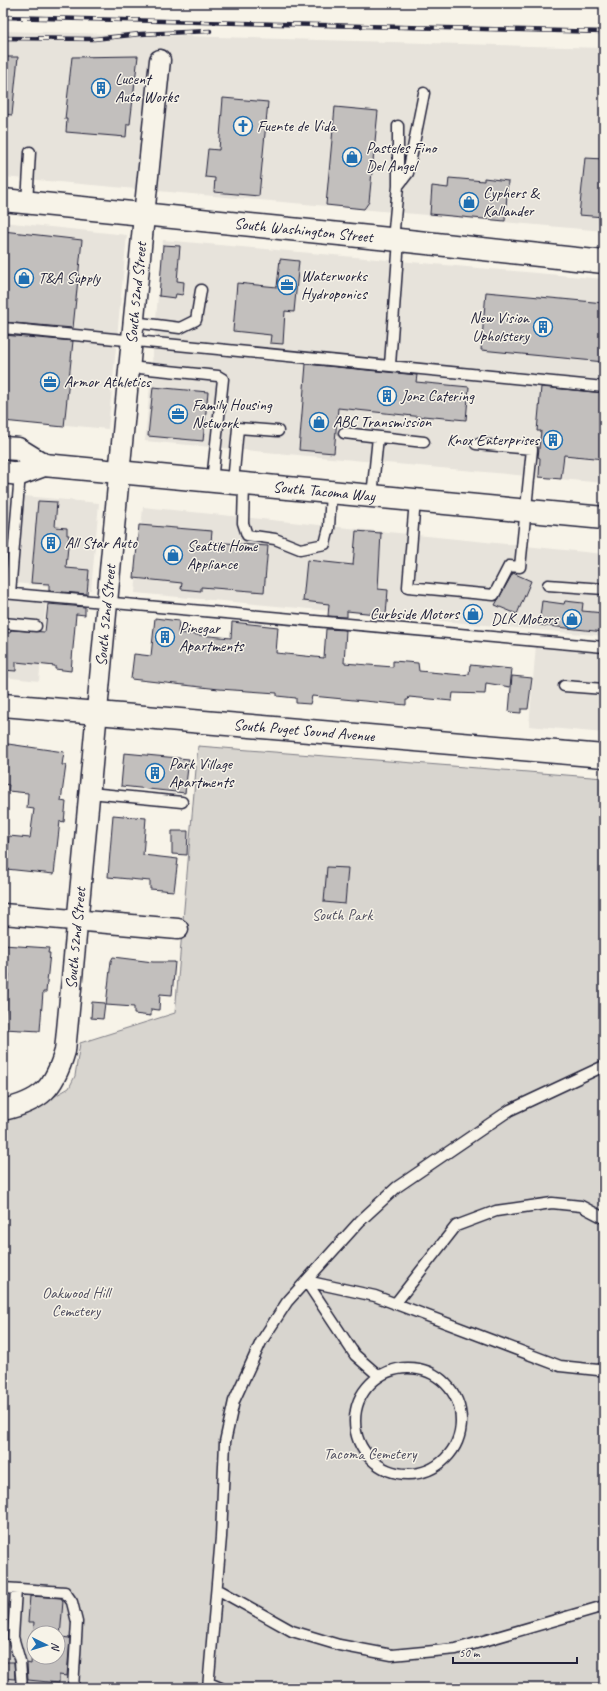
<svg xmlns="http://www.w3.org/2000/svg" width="607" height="1691" viewBox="0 0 607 1691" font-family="Caveat,sans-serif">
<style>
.built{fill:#e7e3db}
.green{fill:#d8d5cf;stroke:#7d7c85;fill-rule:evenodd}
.building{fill:#c2bfbd;stroke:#22223b;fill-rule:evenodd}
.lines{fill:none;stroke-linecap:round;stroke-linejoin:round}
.service-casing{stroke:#22223b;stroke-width:13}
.minor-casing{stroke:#22223b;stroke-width:23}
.tertiary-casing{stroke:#22223b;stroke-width:25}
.secondary-casing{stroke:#22223b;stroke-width:25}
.service{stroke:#f7f3e8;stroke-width:10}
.minor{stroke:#f7f3e8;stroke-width:20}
.tertiary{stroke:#f7f3e8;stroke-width:22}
.secondary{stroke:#f7f3e8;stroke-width:22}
.rail-casing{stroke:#22223b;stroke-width:4.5}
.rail{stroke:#f7f3e8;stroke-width:3;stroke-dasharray:9;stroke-linecap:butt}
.labels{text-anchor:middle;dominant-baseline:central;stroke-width:3;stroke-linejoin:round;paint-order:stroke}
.poi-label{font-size:16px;fill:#22223b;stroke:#f7f3e8;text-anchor:start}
.street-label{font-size:16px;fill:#22223b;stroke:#f7f3e8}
.park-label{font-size:16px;fill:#504f60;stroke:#f7f3e8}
</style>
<rect width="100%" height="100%" fill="#f7f3e8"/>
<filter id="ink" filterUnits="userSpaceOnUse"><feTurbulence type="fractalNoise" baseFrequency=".025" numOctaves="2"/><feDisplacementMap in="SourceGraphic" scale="8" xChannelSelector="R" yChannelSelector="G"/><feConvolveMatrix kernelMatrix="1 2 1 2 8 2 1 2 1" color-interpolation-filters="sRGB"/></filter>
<g filter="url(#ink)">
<path class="built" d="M3 31 604 48V231L3 177Z
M3 222 127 235 108 429 3 419Z
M163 240 604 279V483L145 441Z
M3 494 99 503 91 590 3 582Z
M143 507 604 554V636L135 593Z
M3 598 46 602 39 681 3 677Z
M536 645 604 651V733L529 726Z"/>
<path class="green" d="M198 746 604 778V1688H3V1118L34 1108 69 1088 75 1076 80 1043 175 1013ZM34 1633H58V1657H34Z"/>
<path class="building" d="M138 56 130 124H127L126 137 66 132 67 119H65L72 57Z
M3 57H18L12 115 3 114Z
M223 98 268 102 259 196 214 192 215 178 205 177 208 149 219 150Z
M335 107 378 111 369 202 364 209 326 205Z
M585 158 604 159V217L579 215Z
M449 178 484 181V178L508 181 505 221 430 214 432 186 448 188Z
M3 231 82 240 73 328 3 322Z
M163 245 180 246 177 281 184 282 183 295 176 294 175 298 159 296Z
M280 259 299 261 294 312 285 311 283 344 270 343 271 335 233 331 237 283 277 287Z
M486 292 604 303V362L481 350Z
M3 335 73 341 64 427 3 421Z
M306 364 417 375 416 382 469 387 466 420 423 416V417L338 408 334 453 299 450Z
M153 387 208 392 203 441 148 436Z
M541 387 604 393V459L564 455 561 479 539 477 540 458 538 457 541 431H537Z
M38 501 57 502 55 527 67 528V535H69L66 568 89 570 87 594 49 591V584L31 583Z
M139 525 212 531 211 542 268 546 264 592 201 587V591L181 589 182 583 134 578Z
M356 531 381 533 378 589 388 590 386 615 347 611V617L328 616 329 604 303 601 307 560 353 565Z
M513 573 531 581 517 614 495 605Z
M542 601 564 604 565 601 583 603 582 611 604 613V632L539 625Z
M48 604 85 607V615L76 614 71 671 55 669V666L16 662V671L3 670V632L10 633 11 630 45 632Z
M155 618 179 621 178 633 231 638 232 622 278 627 276 653 324 658 326 629 346 630 344 663 393 667V661L418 663 419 671 462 675 469 674 470 665 512 669 510 687 486 683 485 694 453 693 452 701 409 697 408 700H406V705L312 696 310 704 296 703V698L277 696V693L219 689 131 679 134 654 151 656Z
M512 676 532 678 528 709H521V713L509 712Z
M8 744 64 752 62 765H66L61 801 66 802 64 822 60 821 54 874 6 869 9 836 30 838 34 809 27 808 28 793 8 791 9 785 3 784V745Z
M124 753 189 759 185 793 121 786Z
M113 815 146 818 143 855 178 859 174 891 150 889V881L108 877Z
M172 831H188L187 855 172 854Z
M327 867 348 868 345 904 324 902Z
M3 945 49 948 48 953H50L46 992H43L40 1031 4 1029 9 974 3 973Z
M113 957 153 962H175L172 995 160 994 159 1010 151 1009V1016L134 1014V1007L106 1005 111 961Z
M92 1002 105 1003 103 1019 91 1018Z
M30 1596 61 1598 63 1601 60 1637 70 1638 67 1676 59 1675V1683L28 1680 27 1663 31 1664 34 1622H28ZM34 1633H58V1657H34Z
M3 1662H14L15 1679 3 1678Z"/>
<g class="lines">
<g class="service-casing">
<path id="service" d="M398 186 408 173 424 93
M27 203 30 152
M393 240 398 186V126
M133 322 180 328 196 320 201 290
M3 328 604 387
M390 365 399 240
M129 367 218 376 223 379 212 481
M344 433 424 442
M233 483 238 428 278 431
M244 484 243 523 247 535 275 539 300 549 325 544 329 528 331 492
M372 496 378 437
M415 500 408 587 494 595 509 566 520 567 532 449 476 444
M548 585 604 589
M3 593 604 647
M10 593 20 474
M3 623 36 626
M564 686 604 689
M90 793 182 802
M306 1281 375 1296 560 1366 598 1370 604 1368
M306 1281 355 1355 379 1376
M395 1304 456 1226 496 1211 552 1203 581 1206 604 1218
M355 1421a53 53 0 1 1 106 0a53 53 0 1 1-106 0Z
M3 1588 65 1592 72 1602 77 1622 73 1688
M16 1589 13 1637 20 1661 22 1688
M217 1589 292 1631 339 1645 392 1655 456 1649 604 1606
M209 1683 221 1688
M208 1688 221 1537 225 1442 234 1401 261 1342 287 1302 360 1221 397 1187 510 1110 604 1066"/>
</g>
<g class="minor-casing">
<g id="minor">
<path d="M3 914 178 929"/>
<path id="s1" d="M3 1110C41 1101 54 1089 65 1051 97 721 125 390 160 60"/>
</g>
</g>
<g class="tertiary-casing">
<g id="tertiary">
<path id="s2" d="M3 200 399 240 604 262"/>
<path id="s3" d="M3 705 604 756"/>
</g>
</g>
<g class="secondary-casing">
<g id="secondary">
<path d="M3 448 18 449 44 465"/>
<path id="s4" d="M3 472 20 474 44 465 604 518"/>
</g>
</g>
<use href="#service" class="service"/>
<use href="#minor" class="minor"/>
<use href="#tertiary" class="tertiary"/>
<use href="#secondary" class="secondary"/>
<g class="rail-casing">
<path id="rail" d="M3 17 604 32
M3 38 94 39 140 34 210 31"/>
</g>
<use href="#rail" class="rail"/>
</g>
</g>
<defs>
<g id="building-ring" transform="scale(1)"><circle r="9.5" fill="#f7f3e8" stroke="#1f6fb2" stroke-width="1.5"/><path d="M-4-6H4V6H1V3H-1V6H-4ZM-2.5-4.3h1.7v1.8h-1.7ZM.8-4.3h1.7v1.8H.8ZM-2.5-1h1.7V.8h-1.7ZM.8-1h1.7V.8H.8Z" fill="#1f6fb2"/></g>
<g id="church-ring" transform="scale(1)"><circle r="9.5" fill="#f7f3e8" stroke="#1f6fb2" stroke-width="1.5"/><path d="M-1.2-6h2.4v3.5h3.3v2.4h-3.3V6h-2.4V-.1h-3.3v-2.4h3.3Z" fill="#1f6fb2"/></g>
<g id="shop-ring" transform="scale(1)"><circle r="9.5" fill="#f7f3e8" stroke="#1f6fb2" stroke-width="1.5"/><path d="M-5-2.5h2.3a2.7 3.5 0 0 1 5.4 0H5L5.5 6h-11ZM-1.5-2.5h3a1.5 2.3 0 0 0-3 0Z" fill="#1f6fb2"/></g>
<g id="office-ring" transform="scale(1)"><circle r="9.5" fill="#f7f3e8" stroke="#1f6fb2" stroke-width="1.5"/><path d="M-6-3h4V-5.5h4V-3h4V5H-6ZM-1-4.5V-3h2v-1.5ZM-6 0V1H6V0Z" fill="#1f6fb2"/></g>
</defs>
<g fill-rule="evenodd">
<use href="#building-ring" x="101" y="88"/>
<use href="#church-ring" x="243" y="126"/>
<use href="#shop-ring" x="352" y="157"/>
<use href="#shop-ring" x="469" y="202"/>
<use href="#shop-ring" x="24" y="278"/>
<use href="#office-ring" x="287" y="285"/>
<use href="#building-ring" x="543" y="327"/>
<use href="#office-ring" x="50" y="382"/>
<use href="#building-ring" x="387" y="396"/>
<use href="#office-ring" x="178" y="414"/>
<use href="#shop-ring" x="319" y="422"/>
<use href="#building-ring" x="553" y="440"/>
<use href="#building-ring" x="51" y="543"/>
<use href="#shop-ring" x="173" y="555"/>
<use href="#shop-ring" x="473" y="614"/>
<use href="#shop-ring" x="572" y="619"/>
<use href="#building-ring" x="165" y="637"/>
<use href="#building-ring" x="155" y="773"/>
</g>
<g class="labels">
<g class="poi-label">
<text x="115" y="79">Lucent<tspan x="115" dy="18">Auto Works</tspan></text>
<text x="257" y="126">Fuente de Vida</text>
<text x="366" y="148">Pasteles Fino<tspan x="366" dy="18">Del Angel</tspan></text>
<text x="483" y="193">Cyphers &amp;<tspan x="483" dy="18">Kallander</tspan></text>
<text x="301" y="276">Waterworks<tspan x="301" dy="18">Hydroponics</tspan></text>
<text x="38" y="278">T&amp;A Supply</text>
<text x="529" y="318" text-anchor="end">New Vision<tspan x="529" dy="18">Upholstery</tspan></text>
<text x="64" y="382">Armor Athletics</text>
<text x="401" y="396">Jonz Catering</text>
<text x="192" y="405">Family Housing<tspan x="192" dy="18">Network</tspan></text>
<text x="333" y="422">ABC Transmission</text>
<text x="539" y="440" text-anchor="end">Knox Enterprises</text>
<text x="65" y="543">All Star Auto</text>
<text x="187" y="546">Seattle Home<tspan x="187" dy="18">Appliance</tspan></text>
<text x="459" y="614" text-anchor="end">Curbside Motors</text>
<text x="558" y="619" text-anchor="end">DLK Motors</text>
<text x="179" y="628">Pinegar<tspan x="179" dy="18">Apartments</tspan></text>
<text x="169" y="764">Park Village<tspan x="169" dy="18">Apartments</tspan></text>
</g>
<g class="street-label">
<text stroke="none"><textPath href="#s2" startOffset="302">South Washington Street</textPath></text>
<text stroke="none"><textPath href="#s1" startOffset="853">South 52nd Street</textPath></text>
<text stroke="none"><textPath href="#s4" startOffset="324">South Tacoma Way</textPath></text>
<text stroke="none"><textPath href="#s1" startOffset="529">South 52nd Street</textPath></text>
<text stroke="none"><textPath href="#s3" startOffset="302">South Puget Sound Avenue</textPath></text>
<text stroke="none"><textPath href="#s1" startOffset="205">South 52nd Street</textPath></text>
</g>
<g class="park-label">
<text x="342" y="915">South Park</text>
<text x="76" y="1293">Oakwood Hill<tspan x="76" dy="18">Cemetery</tspan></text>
<text x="370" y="1454">Tacoma Cemetery</text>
</g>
</g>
<rect width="607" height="1691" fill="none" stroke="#f7f3e8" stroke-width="16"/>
<rect x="8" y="8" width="591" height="1675" fill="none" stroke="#22223b" stroke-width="1.5" filter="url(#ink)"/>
<g transform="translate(46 1645) rotate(95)"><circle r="19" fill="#f7f3e8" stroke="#a29fa3"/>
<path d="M0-3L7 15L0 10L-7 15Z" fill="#1f6fb2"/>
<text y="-6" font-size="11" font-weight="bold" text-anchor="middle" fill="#22223b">N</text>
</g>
<path d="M453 1657v6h124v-6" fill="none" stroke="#22223b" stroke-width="2"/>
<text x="459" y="1657" font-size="12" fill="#22223b" stroke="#f7f3e8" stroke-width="3" paint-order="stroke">50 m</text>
</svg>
